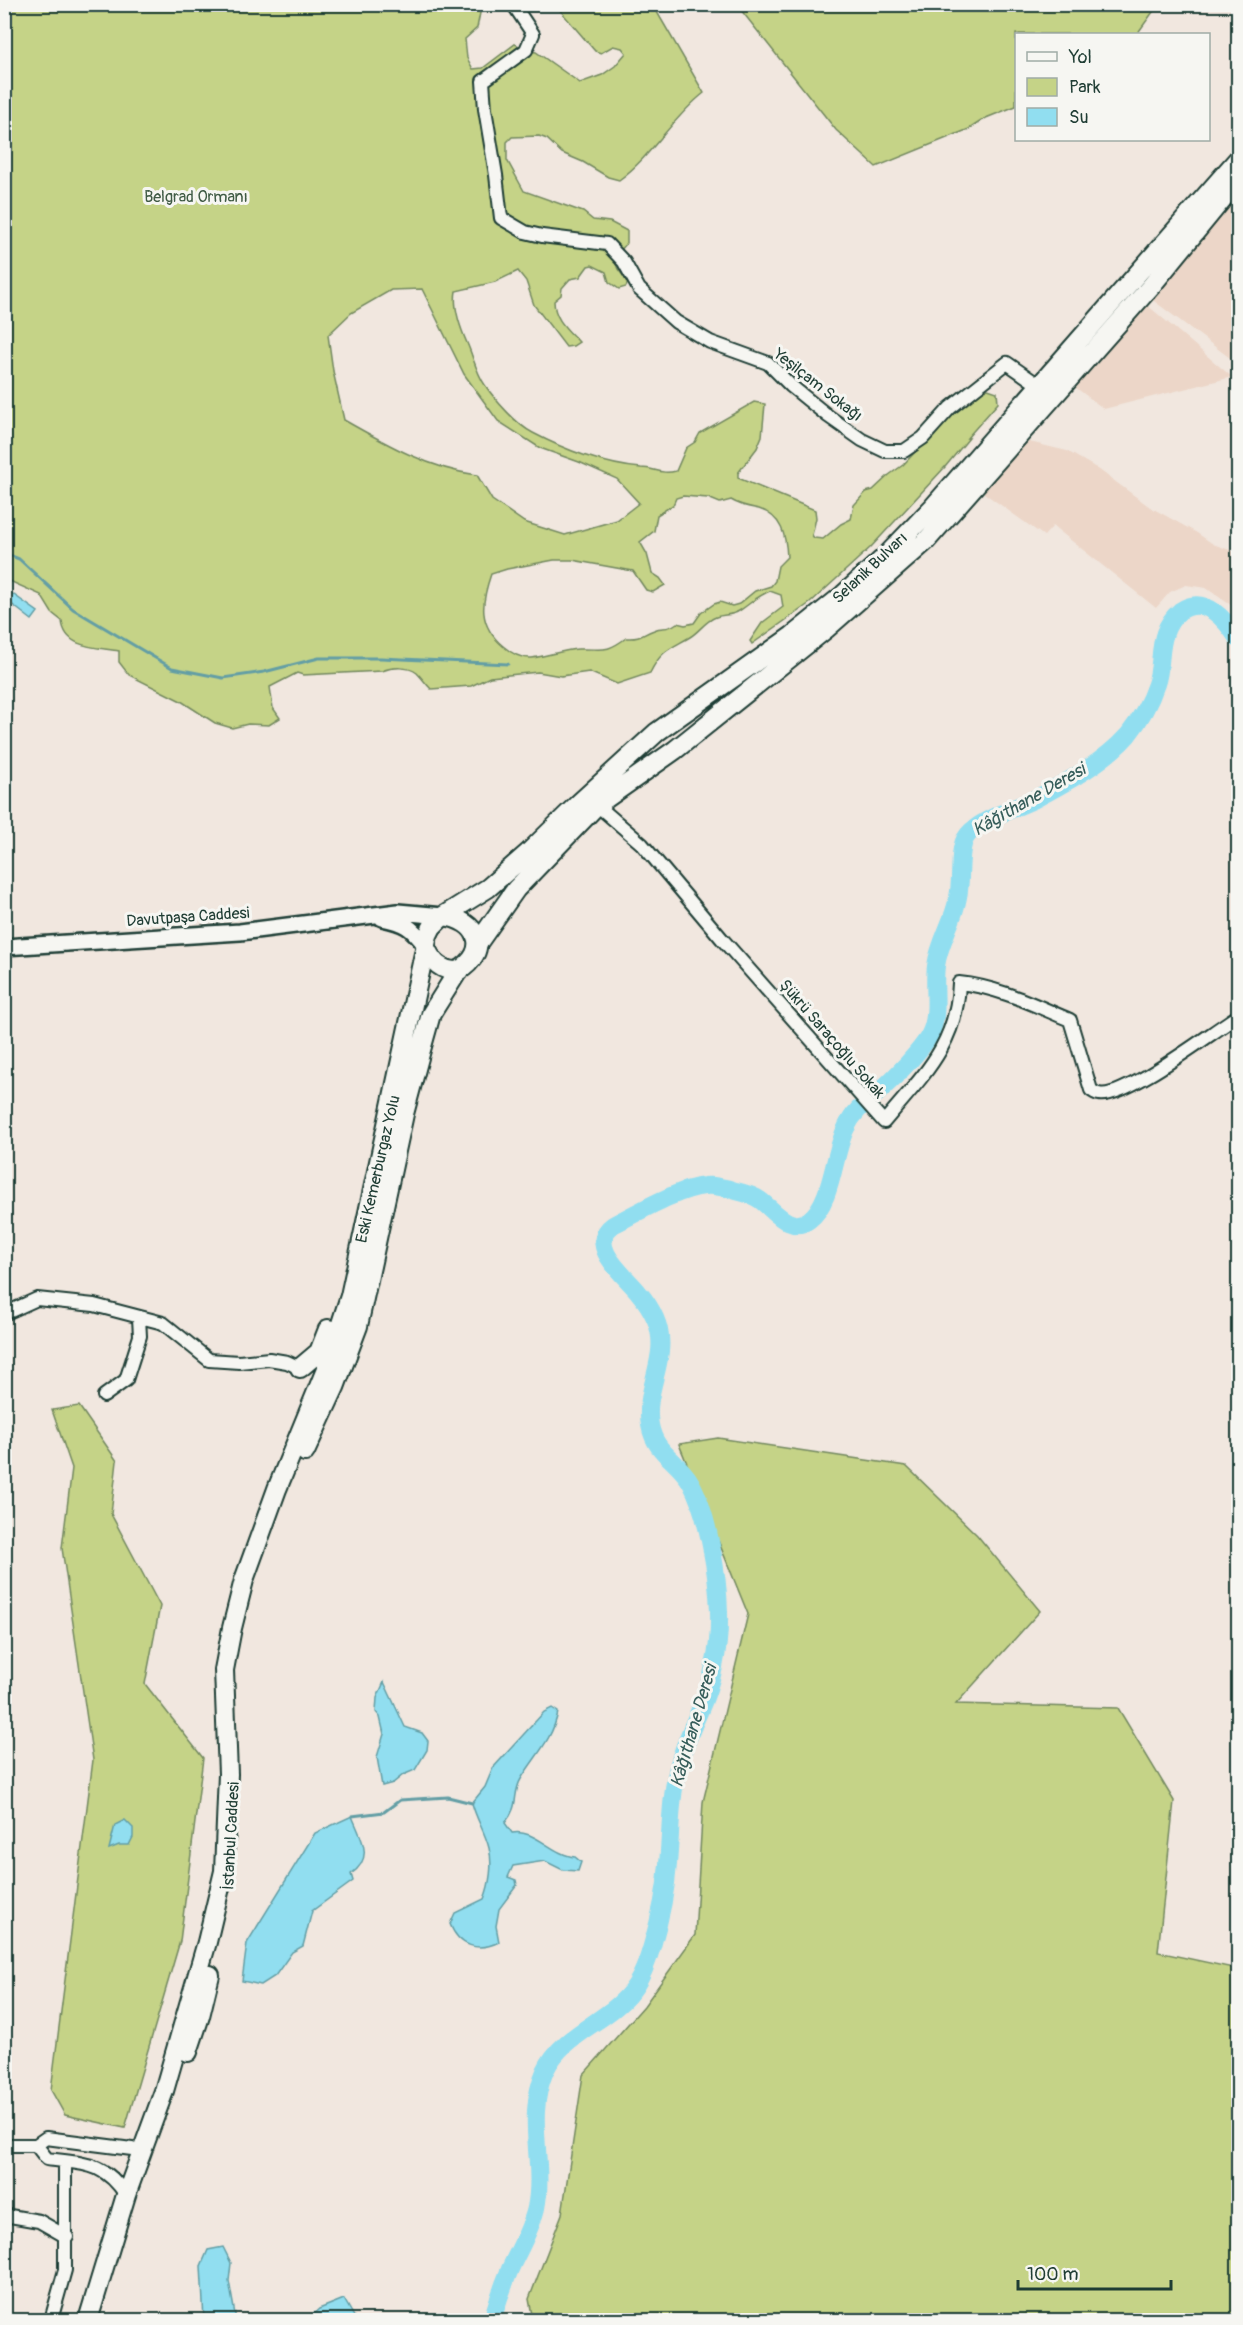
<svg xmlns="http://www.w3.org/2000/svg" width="1243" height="2325" viewBox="0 0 1243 2325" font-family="Pangolin,sans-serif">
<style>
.built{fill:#ecd6c8}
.green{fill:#c5d387;stroke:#72885e;stroke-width:1.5;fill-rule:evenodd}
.water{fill:#91def0;stroke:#639ea5;stroke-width:1.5}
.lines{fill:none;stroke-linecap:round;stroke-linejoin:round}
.stream{stroke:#639ea5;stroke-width:3}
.river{stroke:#91def0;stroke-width:18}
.minor-casing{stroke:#1f3d34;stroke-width:16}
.tertiary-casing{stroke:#1f3d34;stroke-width:20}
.primary-casing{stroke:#1f3d34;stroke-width:22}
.minor{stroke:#f6f6f2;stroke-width:12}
.tertiary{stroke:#f6f6f2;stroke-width:15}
.primary{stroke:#f6f6f2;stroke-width:18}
.labels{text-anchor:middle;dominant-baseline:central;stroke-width:6;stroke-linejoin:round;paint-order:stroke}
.park-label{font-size:16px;fill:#405b45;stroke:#f6f6f2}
.street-label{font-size:16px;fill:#1f3d34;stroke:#f6f6f2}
.water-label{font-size:18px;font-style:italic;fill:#365d5a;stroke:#f6f6f2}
</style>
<rect width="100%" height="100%" fill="#f1e7df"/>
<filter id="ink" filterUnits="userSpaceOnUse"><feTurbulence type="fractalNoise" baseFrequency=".0167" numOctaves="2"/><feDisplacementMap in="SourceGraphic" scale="12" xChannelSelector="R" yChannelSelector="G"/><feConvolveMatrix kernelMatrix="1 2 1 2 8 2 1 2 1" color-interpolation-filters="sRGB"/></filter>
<g filter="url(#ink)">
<path class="built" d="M1238 191V364L1146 295Z
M1146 304 1232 377 1104 409 1075 387Z
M1017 439 1067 451 1098 469 1150 507 1197 533 1213 544 1238 553V610L1206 588 1186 585 1170 592 1156 608 1053 526 1044 536 977 488Z"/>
<path class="green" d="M5 5H478L481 8 477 28 465 39 467 58 473 69 483 68 515 44 529 51 536 52 580 83 602 75 615 66 626 53 622 48 613 46 601 53 595 51 558 8 560 5H653L704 93C672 118 652 156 619 180L608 177 583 162 562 153 547 139 539 136 512 137 507 142V160L524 191 583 212 593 220 610 222 627 231V243L619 252 615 262 618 269 628 282 626 287 619 289 609 282 606 272 592 265 588 266 580 277 570 279 562 288 561 295 554 301C554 319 568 330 579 342L573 346 566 347 534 305 526 281 518 271 495 282 456 291C453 307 460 327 467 343 473 356 476 372 485 385 495 400 517 425 533 433 565 450 605 465 641 468 655 468 661 475 676 471L686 448 695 442 700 433 754 402 765 404 762 436 757 448 738 473V478L815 510 816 518 812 535 814 538 823 539 841 524 851 519 854 505 866 492 873 490 889 475 903 465 917 450 936 433 962 405 980 391 988 389 997 392 998 403 967 438H969L945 467 871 547 810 603 752 644 750 641 762 623 783 607 781 595 770 591C757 596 750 604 739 611 731 616 724 614 716 617 705 621 700 631 690 637 670 649 661 650 650 673L617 684 589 672 561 676 538 672 490 677 471 686 431 689C426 684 422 678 417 673 408 666 392 667 382 671L303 675 297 673 270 687 273 708 280 718 269 725 248 724 232 728 215 723 181 701 129 675 119 662V651C96 647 65 649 62 621L52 613 41 595 5 579ZM422 289 464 374 498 421 540 448 579 462 617 479 639 503 617 520 565 535 524 522 492 500 477 475C430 469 386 444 344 420L333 371 328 335 351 313 391 290ZM683 496 708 498 720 503 731 500C741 506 749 507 759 509 782 516 786 536 787 557L778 566 775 581 771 586 755 591 739 604 732 606 720 602 714 604 701 613 694 623 685 625 677 623C666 631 664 626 654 630 642 634 642 639 626 638 605 654 602 648 578 649 563 650 547 656 532 658 520 659 511 653 503 646 478 625 481 603 491 574L507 569 554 560H572L633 571 646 590 653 592 665 585 660 578 652 573 647 554 640 542 654 531 657 515 673 505 676 498Z
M737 5H1158L1137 34H1016V106L986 118 969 129 876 167 836 130Z
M79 1406 117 1461 111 1514 160 1606 145 1684 203 1758 180 1941 125 2128 65 2115 51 2090 93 1760 62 1548 72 1468 52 1410Z
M718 1438 906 1466 977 1535 1040 1611 956 1704 1118 1708 1174 1801 1158 1952 1238 1969V2320H533L529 2299 562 2214 583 2075 644 2006 695 1935 703 1802 748 1614 679 1444Z"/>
<path class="water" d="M7 590 38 612 32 620 5 599Z
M384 1682 405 1727 422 1733 428 1741 427 1750 415 1770 403 1775 393 1783 382 1786 377 1757 384 1734 380 1717 376 1712 377 1698Z
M552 1708 558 1712C553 1739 535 1756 521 1779 512 1794 520 1805 505 1823L512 1833C534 1828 552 1855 575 1857L581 1862 578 1871 563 1870 545 1861 513 1866 508 1877 516 1880 517 1885 499 1909 496 1926 499 1942C478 1952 459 1947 450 1924L455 1913 484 1899C490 1884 493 1864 489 1848 485 1832 476 1819 472 1803L485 1787 493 1768 544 1712Z
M352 1816C361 1839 375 1857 351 1874L353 1881 312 1911 303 1946 292 1952 275 1976 261 1985 242 1981 247 1943 315 1833Z
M125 1820 133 1828V1837L129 1845H119L109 1849 115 1825Z
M223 2247 231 2263 229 2281 236 2320H204L201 2266 208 2250Z
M344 2299 356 2320H307L319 2309Z"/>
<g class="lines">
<path class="stream" d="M4 553 19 559 73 609 172 668 223 678 264 672 319 658H381L508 664
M352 1816 384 1812 400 1800 448 1797 472 1803"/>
<path class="river" d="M492 2320C497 2303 503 2286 510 2269 519 2249 531 2230 536 2208 545 2162 525 2117 545 2071 564 2030 612 2022 636 1985 644 1973 648 1960 652 1946 660 1919 666 1892 668 1864 671 1831 670 1800 678 1768 683 1748 691 1730 699 1712 713 1681 720 1646 719 1612 718 1576 708 1514 691 1483 678 1460 655 1454 650 1425 643 1388 672 1355 655 1318 651 1309 646 1301 639 1293 626 1276 585 1246 613 1225 637 1213 679 1188 705 1186 715 1185 726 1188 736 1191 745 1193 753 1195 760 1200 774 1210 790 1234 809 1220 833 1202 833 1154 846 1128 854 1110 867 1102 881 1090 894 1078 922 1050 930 1034 940 1013 933 989 936 966 939 942 954 921 958 897 962 880 958 853 965 839 975 820 1018 808 1037 798 1069 781 1104 762 1128 735 1140 720 1150 702 1156 684 1162 667 1159 649 1165 633 1168 624 1173 617 1180 611 1205 594 1226 620 1238 639"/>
<g class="minor-casing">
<path id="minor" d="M513 4 533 34 526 50 483 81 485 109 496 175 501 218 525 232 542 236 607 244 624 262 639 289 676 322 710 342 768 363 791 386 828 416 862 440 885 451H904L923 438 950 408 1007 363 1040 386
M597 805 642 844 722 939 884 1122C921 1077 957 1046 959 983 999 987 1034 1005 1070 1020L1091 1090C1092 1091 1097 1094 1099 1094 1124 1100 1213 1031 1238 1016
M4 1314 37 1299 94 1305 163 1323 209 1360 239 1362 269 1359 287 1362 300 1368
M104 1396 126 1380 140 1336 139 1318
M4 2145H36L46 2138 132 2149 141 2153
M36 2145 47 2159C83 2164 104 2161 126 2195
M4 2215 39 2221 67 2237
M51 2320 65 2270V2162"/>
</g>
<g class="tertiary-casing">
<path id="tertiary" d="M382 918C405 923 411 926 425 945
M4 947 240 932 398 912 443 916"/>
</g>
<g class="primary-casing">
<path id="primary" d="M478 943 516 889 597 805 675 750 826 629 926 541 1152 285 1238 180
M425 945C431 961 440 971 458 971 491 951 479 920 443 916
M300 1368 319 1352 328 1329
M305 1452 335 1387 358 1326 404 1114 421 1050 431 1014 458 971
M188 2052 200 2016 210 1975
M88 2320 126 2195 164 2091 207 1942 224 1871 228 1774 224 1670 232 1628 244 1580 277 1489 327 1367 350 1296 428 935 432 927 443 916 488 888 528 853 577 805 657 732 792 636 843 595 886 556 933 507 1238 159"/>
</g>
<use href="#minor" class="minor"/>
<use href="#tertiary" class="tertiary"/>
<use href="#primary" class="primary"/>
</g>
</g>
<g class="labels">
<g class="park-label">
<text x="196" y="197">Belgrad Ormanı</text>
</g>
<g class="street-label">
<text transform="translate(818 385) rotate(38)">Yeşilçam Sokağı</text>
<text transform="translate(870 568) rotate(-43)">Selanik Bulvarı</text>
<text transform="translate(188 917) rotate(-4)">Davutpaşa Caddesi</text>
<text transform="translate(832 1039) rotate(49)">Şükrü Saraçoğlu Sokak</text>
<text transform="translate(378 1169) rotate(-77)">Eski Kemerburgaz Yolu</text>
<text transform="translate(231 1836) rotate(-87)">İstanbul Caddesi</text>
</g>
<g class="water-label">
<text transform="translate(1029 800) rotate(-30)">Kâğıthane Deresi</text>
<text transform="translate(694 1726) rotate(-74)">Kâğıthane Deresi</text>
</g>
</g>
<rect width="1243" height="2325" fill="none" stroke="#f6f6f2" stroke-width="24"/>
<rect x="12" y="12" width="1219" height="2301" fill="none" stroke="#1f3d34" stroke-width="2" filter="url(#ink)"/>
<rect x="1015" y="33" width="195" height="108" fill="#f6f6f2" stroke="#a0aca6" stroke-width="1.5"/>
<rect x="1027" y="52" width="30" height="9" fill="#f6f6f2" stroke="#a0aca6" stroke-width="1.5"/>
<text x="1069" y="63" font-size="18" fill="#1f3d34">Yol</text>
<rect x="1027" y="78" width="30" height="18" fill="#c5d387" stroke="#a0aca6" stroke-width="1.5"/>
<text x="1069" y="93" font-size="18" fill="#1f3d34">Park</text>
<rect x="1027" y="108" width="30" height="18" fill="#91def0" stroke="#a0aca6" stroke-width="1.5"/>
<text x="1069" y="123" font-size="18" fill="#1f3d34">Su</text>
<path d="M1018 2280v9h153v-9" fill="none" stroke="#1f3d34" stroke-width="3"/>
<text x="1027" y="2280" font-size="18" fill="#1f3d34" stroke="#f6f6f2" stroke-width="4.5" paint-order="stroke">100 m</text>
</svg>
